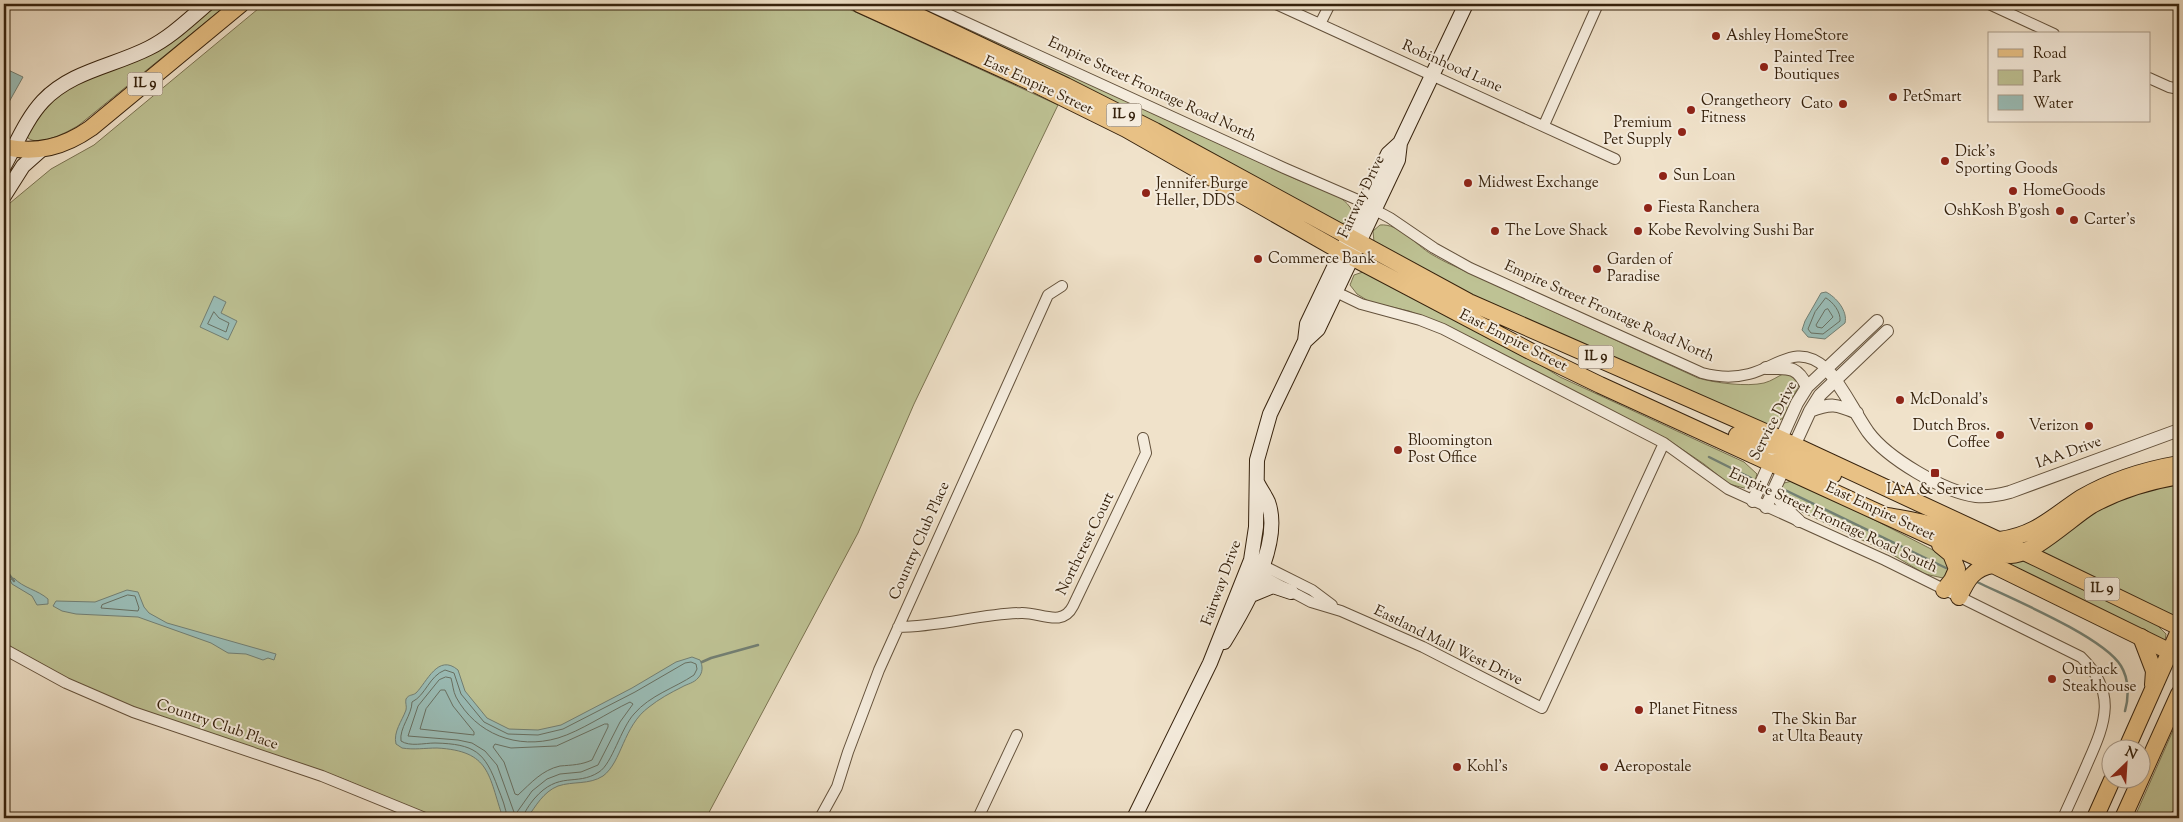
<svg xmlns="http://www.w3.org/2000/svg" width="2183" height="822" viewBox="0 0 2183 822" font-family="'Sorts Mill Goudy',serif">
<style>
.green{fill:#bec294;stroke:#7a7250}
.water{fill:#9abdb7;stroke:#727f73}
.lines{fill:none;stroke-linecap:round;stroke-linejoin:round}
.shore{stroke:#687062;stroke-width:1}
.stream{stroke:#727f73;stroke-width:2.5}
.minor-casing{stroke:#64523c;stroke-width:12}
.tertiary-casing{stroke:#64523c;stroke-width:14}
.secondary-casing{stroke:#36220d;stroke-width:16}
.primary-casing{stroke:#36220d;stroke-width:18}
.trunk-casing{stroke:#36220d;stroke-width:18}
.minor{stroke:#f5ecdd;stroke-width:10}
.tertiary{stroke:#f5ecdd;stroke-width:12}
.secondary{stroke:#f5ecdd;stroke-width:14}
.primary{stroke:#e8c185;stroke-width:16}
.trunk{stroke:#e8c185;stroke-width:16}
.poi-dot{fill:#8f2418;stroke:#f5ecdd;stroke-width:2}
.labels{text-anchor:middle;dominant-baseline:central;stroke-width:4;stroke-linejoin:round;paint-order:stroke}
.shield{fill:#f5ecdd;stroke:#6f5f4b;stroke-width:1}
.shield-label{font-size:14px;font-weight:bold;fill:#36220d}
.poi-label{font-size:15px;fill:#36220d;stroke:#f5ecdd;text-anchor:start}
.street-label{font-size:15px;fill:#36220d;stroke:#f5ecdd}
</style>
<rect width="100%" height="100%" fill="#f0e2ca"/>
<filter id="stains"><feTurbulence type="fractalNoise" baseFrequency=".004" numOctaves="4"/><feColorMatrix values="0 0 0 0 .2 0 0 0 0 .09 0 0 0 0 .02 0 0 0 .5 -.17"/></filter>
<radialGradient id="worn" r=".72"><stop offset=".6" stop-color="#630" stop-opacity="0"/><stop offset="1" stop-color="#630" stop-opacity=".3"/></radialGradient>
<path class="green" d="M214 4H228L79 125C68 132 39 147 28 138L27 136 37 117 62 91 155 49Z
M264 4H838L1058 105 914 404 858 533 706 818H435L341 778 139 710 69 679 4 643V208L51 169 94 145Z
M907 4H915L1298 180C1315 187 1348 194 1353 214L1349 221 1342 224Z
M1380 225C1399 223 1416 245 1431 254 1438 258 1445 262 1452 265L1698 378C1715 383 1747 387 1764 383 1772 381 1778 376 1785 373L1795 375 1799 385 1783 418 1772 425H1767L1467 294 1374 242 1373 231Z
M1363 272 1523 354 1560 377 1744 462 1757 474 1754 484 1748 489 1729 484 1704 464 1667 439 1449 327 1409 311 1370 302 1357 294 1350 285 1354 275Z
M1792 481 1863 514 1931 549 1948 559 1952 570 1943 578 1925 574 1888 552 1791 507 1780 491 1784 483Z
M2179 482V611L2176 616 2112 588 2040 552C2067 532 2094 509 2126 497 2143 491 2162 487 2179 482Z
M2029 560 2155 623 2166 634 2165 641 2007 566 2009 562Z
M2179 717V813L2137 817 2136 814Z"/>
<path class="water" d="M4 68 23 77 4 111Z
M1826 292C1836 297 1848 311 1845 323L1825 339 1808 337 1802 330 1805 321 1821 293Z
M214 296 226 302 221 313 237 321 228 340 200 327Z
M14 578C23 588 38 590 48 599V604L37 605 32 596 12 584 10 580Z
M127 590 138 592 144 607 149 613 167 623 276 654 274 660 268 658 263 660 246 654 228 653 211 643 138 617 76 614 62 611 53 606 56 601 95 602Z
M692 657 700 660C703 666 703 673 698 678 694 683 687 684 682 687 670 693 659 699 649 707 623 726 622 762 603 776 589 785 573 781 558 786 543 792 536 806 527 818H503C488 775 491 751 437 748 425 748 414 750 402 748L396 744C393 732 402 721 406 710 407 706 405 703 406 699 409 694 412 696 416 693 427 682 438 653 458 670L465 691 487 718 509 729 538 730 561 725 632 688 676 662Z"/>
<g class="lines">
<path class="shore" d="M1826 298C1833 302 1841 312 1840 321L1823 334 1811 333 1808 329 1815 312Z
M1828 309 1833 317 1822 328 1817 327 1816 325 1825 310Z
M214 312 219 318 229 323 226 332 208 324Z
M128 595 135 596 139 608 138 611 101 608 102 605Z
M446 677 451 678C453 685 453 691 456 697 476 734 517 750 558 738 581 731 607 713 630 702L633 704 620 722 598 765 581 772 560 774 547 779 532 791 515 815 497 765 485 751 472 743 458 740 408 736 418 706 439 680Z
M441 690H445L453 706 474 732V735L420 729 426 709Z
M605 724H608V727L592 760C581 765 572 765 560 766 542 770 531 783 518 795L515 794 504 762 493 747 495 744 511 748 556 746Z
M507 818C506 808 502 798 498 788 485 752 475 744 435 743 424 743 410 747 401 741 399 728 412 715 412 702 426 695 429 676 445 670L454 673 461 694 484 722 508 734 538 735 563 729 635 692 685 663 691 662 696 664 697 669 694 675C675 688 650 695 634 714 621 728 612 764 599 772 576 787 559 770 534 799 530 804 524 812 523 818"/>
<path class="stream" d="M1709 457 1751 478
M1785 490 1946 568
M4 568 14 581
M1977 582C2010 598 2104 637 2121 666 2129 679 2129 697 2125 711
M702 662 711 658 758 645"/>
<g class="minor-casing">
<path id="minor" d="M926 4 1284 168 1365 203
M1276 4 1615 159
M1989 4 2054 34
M1320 24 1330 4
M2149 78 2169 87 2179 89
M1544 125 1598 4
M1375 210 1390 218 1434 248 1470 268 1702 373C1717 377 1734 378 1749 374 1777 367 1797 342 1826 368
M1336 292 1361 304 1420 320 1443 329 1664 443 1728 489 1885 560 2081 657C2117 692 2106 722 2088 762 2080 781 2071 800 2063 818
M1258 563 1312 590 1332 605
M1253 571 1311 602 1341 611 1423 647 1542 708 1664 443
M898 627C940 627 980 614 1021 613 1040 612 1062 628 1073 606L1146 453 1143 438
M4 649 66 683 133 712 322 776 425 818
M820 818 837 787 848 752 879 670 1048 295 1062 286
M978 818 1017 735"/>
</g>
<g class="tertiary-casing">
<path id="tertiary" d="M1766 368C1788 368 1797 365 1807 387
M1826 368C1844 389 1853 410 1868 432 1887 458 1944 492 1976 496 1988 497 1999 495 2010 492L2179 430
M1810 411C1831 403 1836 404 1857 413
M1774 490 1784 507 1799 521
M1753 501 1797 403 1807 387 1877 321
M1766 507 1810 411 1820 395 1887 331"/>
</g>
<g class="secondary-casing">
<path id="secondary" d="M4 166C16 145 26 119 43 101 71 71 114 66 149 48 171 37 189 19 207 4
M4 196 23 166 41 150
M1305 341 1318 329 1398 160 1400 143 1466 4
M1251 595 1273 586 1291 592
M1224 642C1245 608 1283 543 1268 502 1265 495 1260 489 1257 482
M1134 818 1210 663 1251 560 1256 527 1257 460 1270 414 1305 341 1307 324 1388 154 1400 143"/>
</g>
<g class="primary-casing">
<path id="primary" d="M859 4 1035 84 1126 129 1340 251 1530 351 1600 385 1993 565 2179 656
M893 4 1066 86 1155 131 1469 302 1781 439 2024 552 2179 627
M4 147C37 154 64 147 91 128L241 4
M1737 435C1756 443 1771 448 1792 446
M1775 462 1796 461 1833 475
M1940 545 1951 554 1957 569 1952 580 1944 590
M1959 597C1967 580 1973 568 1993 565"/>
</g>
<g class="trunk-casing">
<path id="trunk" d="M1888 516C1904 519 1921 521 1937 527 1961 535 1984 555 2011 555 2033 555 2072 517 2092 505 2119 490 2149 481 2179 476
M2000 540C2036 535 2052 517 2081 498 2112 480 2144 470 2179 464
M2141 637 2154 671 2153 685
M2126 750 2179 631
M2095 818 2112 780
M2123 818 2179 694
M2178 818H2179"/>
</g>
<use href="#minor" class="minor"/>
<use href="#tertiary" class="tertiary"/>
<use href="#secondary" class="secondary"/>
<use href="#primary" class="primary"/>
<use href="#trunk" class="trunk"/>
</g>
<g class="poi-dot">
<circle cx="1716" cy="36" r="5"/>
<circle cx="1764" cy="67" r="5"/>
<circle cx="1893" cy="97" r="5"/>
<circle cx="1843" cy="104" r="5"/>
<circle cx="1691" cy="110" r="5"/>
<circle cx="1682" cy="132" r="5"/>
<circle cx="1945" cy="161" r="5"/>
<circle cx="1663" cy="176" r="5"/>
<circle cx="1468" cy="183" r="5"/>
<circle cx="2013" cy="191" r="5"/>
<circle cx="1146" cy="193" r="5"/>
<circle cx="1648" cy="208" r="5"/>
<circle cx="2060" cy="211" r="5"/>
<circle cx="2074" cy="220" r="5"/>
<circle cx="1495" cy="231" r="5"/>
<circle cx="1638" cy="231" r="5"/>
<circle cx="1258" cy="259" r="5"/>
<circle cx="1597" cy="269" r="5"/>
<circle cx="1900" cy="400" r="5"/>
<circle cx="2089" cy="426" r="5"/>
<circle cx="2000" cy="435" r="5"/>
<circle cx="1398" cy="450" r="5"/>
<rect x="1930" y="468" width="10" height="10" rx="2.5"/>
<circle cx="2052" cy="679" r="5"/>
<circle cx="1639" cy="710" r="5"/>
<circle cx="1762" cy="729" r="5"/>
<circle cx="1457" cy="767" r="5"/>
<circle cx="1604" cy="767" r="5"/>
</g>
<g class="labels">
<g class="shield">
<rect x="127.5" y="72.5" width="35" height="23" rx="4"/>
<rect x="1106.5" y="103.5" width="35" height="23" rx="4"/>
<rect x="1578.5" y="345.5" width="35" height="23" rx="4"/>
<rect x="2084.5" y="577.5" width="35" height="23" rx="4"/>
</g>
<g class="shield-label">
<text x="145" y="84">IL 9</text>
<text x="1124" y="115">IL 9</text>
<text x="1596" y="357">IL 9</text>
<text x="2102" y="589">IL 9</text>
</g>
<g class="poi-label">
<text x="1726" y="36">Ashley HomeStore</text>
<text x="1774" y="58">Painted Tree<tspan x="1774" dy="17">Boutiques</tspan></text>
<text x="1903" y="97">PetSmart</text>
<text x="1701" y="101">Orangetheory<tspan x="1701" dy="17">Fitness</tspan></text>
<text x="1833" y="104" text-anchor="end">Cato</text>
<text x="1672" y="123" text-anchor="end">Premium<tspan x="1672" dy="17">Pet Supply</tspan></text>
<text x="1955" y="152">Dick's<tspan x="1955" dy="17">Sporting Goods</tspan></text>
<text x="1673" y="176">Sun Loan</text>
<text x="1478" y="183">Midwest Exchange</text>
<text x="1156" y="184">Jennifer Burge<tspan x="1156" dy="17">Heller, DDS</tspan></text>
<text x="2023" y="191">HomeGoods</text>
<text x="1658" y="208">Fiesta Ranchera</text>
<text x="2050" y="211" text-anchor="end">OshKosh B'gosh</text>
<text x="2084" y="220">Carter's</text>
<text x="1505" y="231">The Love Shack</text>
<text x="1648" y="231">Kobe Revolving Sushi Bar</text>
<text x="1268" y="259">Commerce Bank</text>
<text x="1607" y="260">Garden of<tspan x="1607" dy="17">Paradise</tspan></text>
<text x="1910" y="400">McDonald's</text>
<text x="1990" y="426" text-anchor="end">Dutch Bros.<tspan x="1990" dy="17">Coffee</tspan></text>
<text x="2079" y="426" text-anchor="end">Verizon</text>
<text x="1408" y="441">Bloomington<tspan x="1408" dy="17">Post Office</tspan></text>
<text x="1935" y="490" text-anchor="middle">IAA &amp; Service</text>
<text x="2062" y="670">Outback<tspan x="2062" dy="17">Steakhouse</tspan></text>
<text x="1649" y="710">Planet Fitness</text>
<text x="1772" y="720">The Skin Bar<tspan x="1772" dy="17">at Ulta Beauty</tspan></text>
<text x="1467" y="767">Kohl's</text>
<text x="1614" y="767">Aeropostale</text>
</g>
<g class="street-label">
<text transform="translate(1452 67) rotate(24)">Robinhood Lane</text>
<text transform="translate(1038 86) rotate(25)">East Empire Street</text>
<text transform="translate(1152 90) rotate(25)">Empire Street Frontage Road North</text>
<text transform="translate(1362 197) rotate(-65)">Fairway Drive</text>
<text transform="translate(1609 312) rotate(24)">Empire Street Frontage Road North</text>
<text transform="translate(1513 341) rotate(27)">East Empire Street</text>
<text transform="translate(1774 421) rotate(-63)">Service Drive</text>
<text transform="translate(2069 453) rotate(-20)">IAA Drive</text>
<text transform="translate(1880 512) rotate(25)">East Empire Street</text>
<text transform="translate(1833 521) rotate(25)">Empire Street Frontage Road South</text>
<text transform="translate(920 541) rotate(-66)">Country Club Place</text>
<text transform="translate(1086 544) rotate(-64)">Northcrest Court</text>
<text transform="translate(1222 583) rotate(-70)">Fairway Drive</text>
<text transform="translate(1448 646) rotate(26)">Eastland Mall West Drive</text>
<text transform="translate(217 725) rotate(19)">Country Club Place</text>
</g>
</g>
<rect width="2183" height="822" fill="none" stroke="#f0e2ca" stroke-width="20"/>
<rect x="5" y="5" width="2173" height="812" fill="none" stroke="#36220d" stroke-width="2.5"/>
<rect x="10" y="10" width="2163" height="802" fill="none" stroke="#36220d"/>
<rect x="1988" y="32" width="162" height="90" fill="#f5ecdd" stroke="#a99b8a"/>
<rect x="1998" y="49" width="25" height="8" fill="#e8c185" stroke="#a99b8a"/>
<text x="2033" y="58" font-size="15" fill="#36220d">Road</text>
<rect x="1998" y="70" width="25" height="15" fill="#bec294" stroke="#a99b8a"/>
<text x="2033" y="82" font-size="15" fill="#36220d">Park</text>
<rect x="1998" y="95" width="25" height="15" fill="#9abdb7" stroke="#a99b8a"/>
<text x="2033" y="108" font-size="15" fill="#36220d">Water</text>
<g transform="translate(2126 764) rotate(25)"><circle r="24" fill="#f5ecdd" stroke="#a99b8a"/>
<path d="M0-4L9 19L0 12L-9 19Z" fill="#8f2418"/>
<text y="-8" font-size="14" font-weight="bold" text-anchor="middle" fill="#36220d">N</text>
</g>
<rect width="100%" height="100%" filter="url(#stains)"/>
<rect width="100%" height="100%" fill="url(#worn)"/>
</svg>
